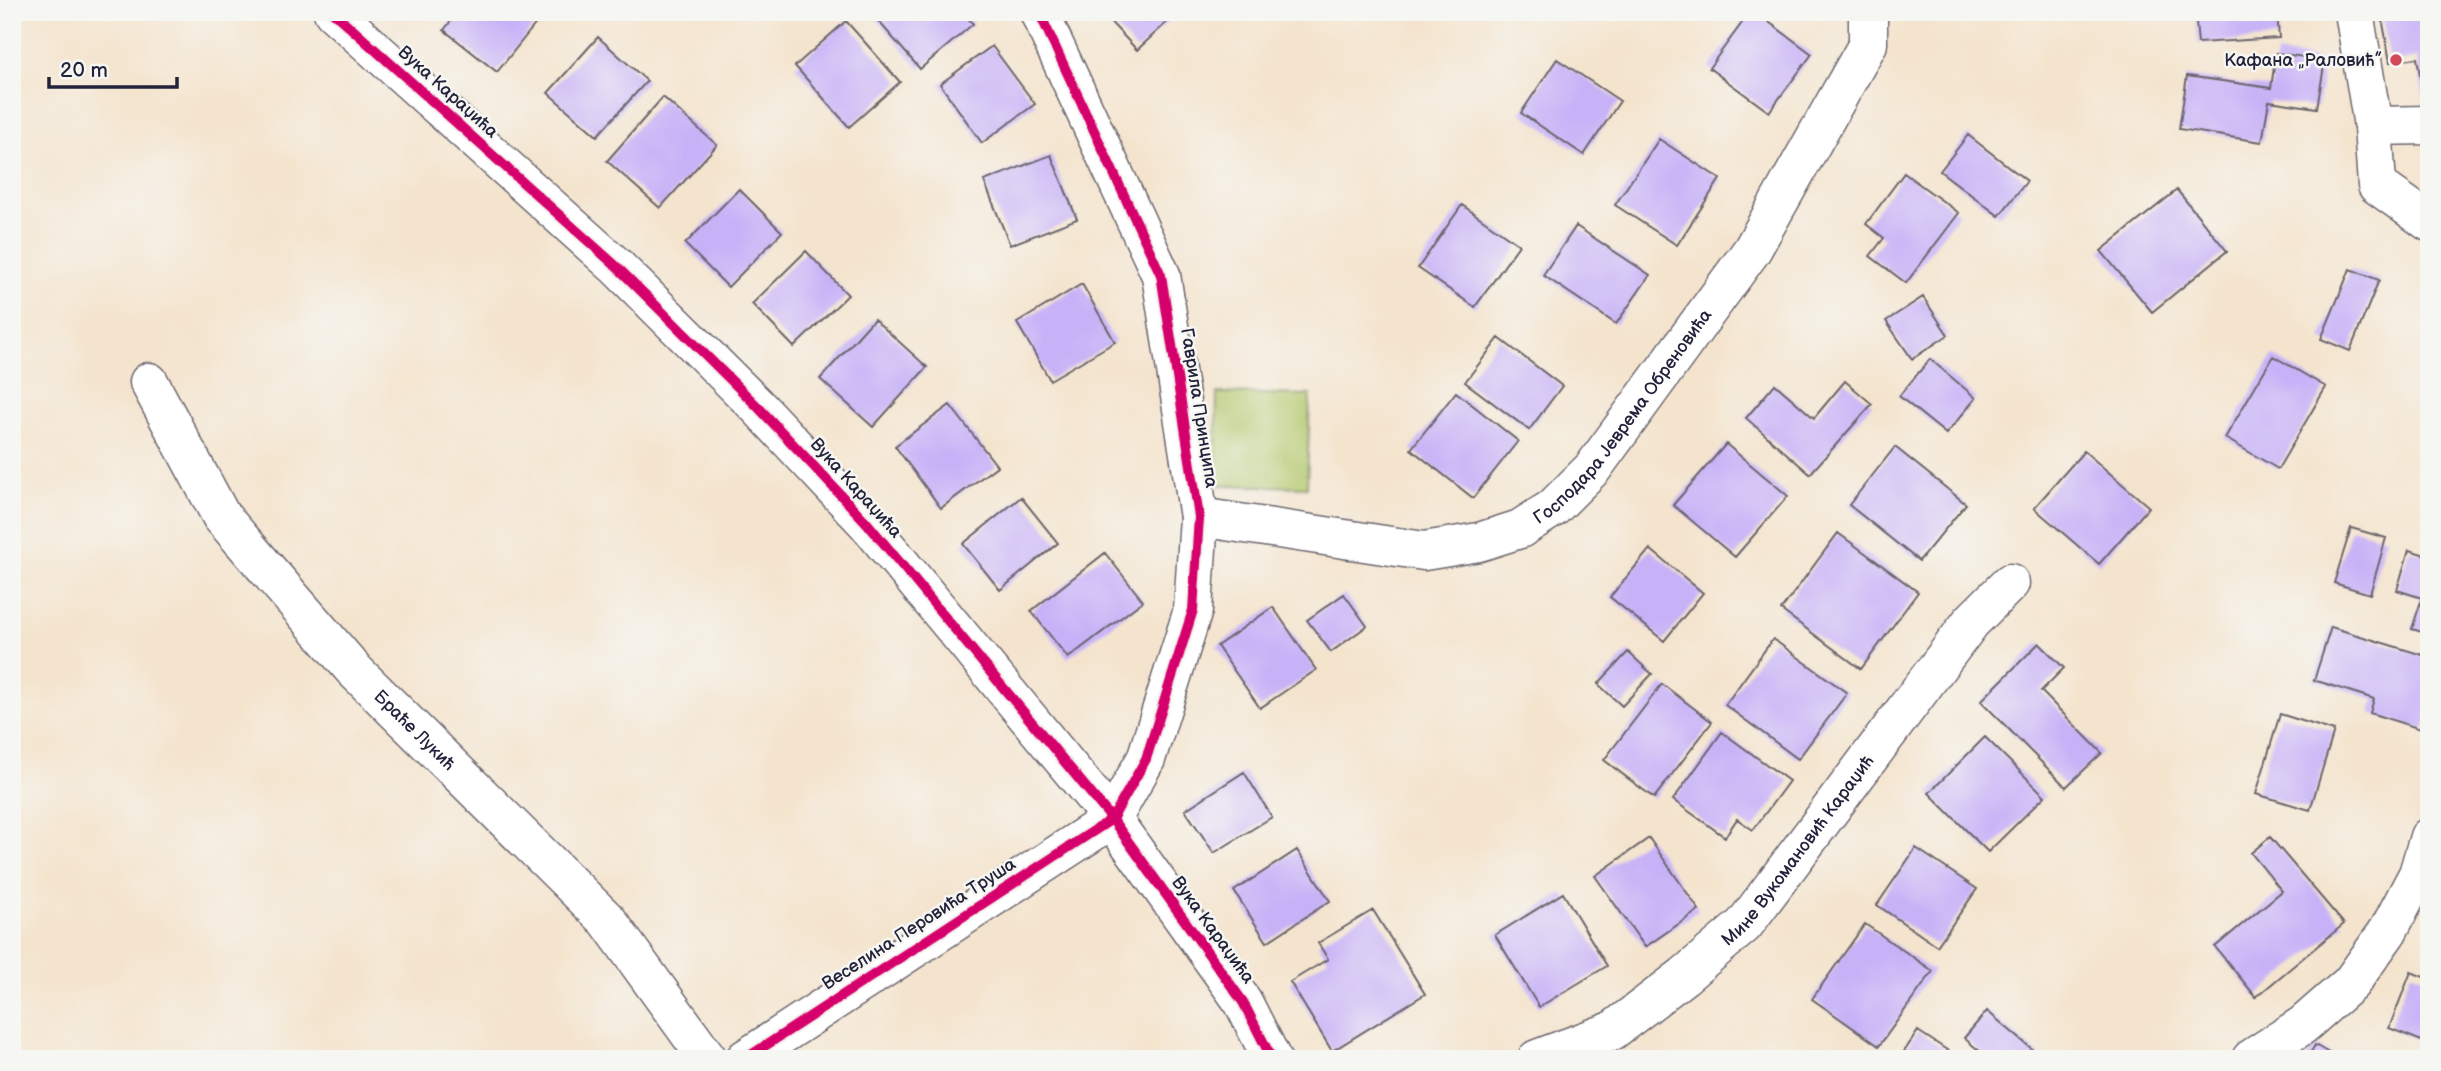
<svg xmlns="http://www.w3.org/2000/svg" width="2441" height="1071" viewBox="0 0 2441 1071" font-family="'Balsamiq Sans',sans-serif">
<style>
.green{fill:#b2c76b;stroke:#6a7453;stroke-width:2}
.building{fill:#c8b2f7}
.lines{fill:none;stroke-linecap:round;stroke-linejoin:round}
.minor-casing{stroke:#6c666e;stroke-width:41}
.minor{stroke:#fff;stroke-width:38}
.cycleway-casing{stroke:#f6f6f2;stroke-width:15}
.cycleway{stroke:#d6006c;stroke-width:10}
.poi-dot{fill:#d1495b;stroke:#f6f6f2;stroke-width:2.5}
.labels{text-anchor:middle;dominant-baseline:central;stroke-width:5;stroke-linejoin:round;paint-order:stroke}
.poi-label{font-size:18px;fill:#22223b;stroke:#f6f6f2;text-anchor:end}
.street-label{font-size:18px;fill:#22223b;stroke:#f6f6f2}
</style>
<rect width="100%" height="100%" fill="#f6f6f2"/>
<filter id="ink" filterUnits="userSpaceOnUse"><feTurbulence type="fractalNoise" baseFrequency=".0143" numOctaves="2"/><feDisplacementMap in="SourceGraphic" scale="14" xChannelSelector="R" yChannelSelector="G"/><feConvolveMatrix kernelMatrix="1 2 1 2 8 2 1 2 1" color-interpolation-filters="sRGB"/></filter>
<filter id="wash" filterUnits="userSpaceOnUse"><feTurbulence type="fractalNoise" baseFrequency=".00686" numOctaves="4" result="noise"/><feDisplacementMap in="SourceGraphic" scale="28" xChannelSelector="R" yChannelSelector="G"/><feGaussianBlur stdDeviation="1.57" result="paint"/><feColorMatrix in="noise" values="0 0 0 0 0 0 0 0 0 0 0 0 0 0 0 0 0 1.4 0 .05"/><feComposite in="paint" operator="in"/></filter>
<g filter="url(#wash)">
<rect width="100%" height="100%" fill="#f4e4ce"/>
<path class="green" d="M1217 393 1310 395 1307 487 1215 485Z"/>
<g id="blocks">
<path class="building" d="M458 12H545L497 72 444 30Z
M876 12H963L973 24 920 69 873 15Z
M1105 12H1178L1137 50 1103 14Z
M1750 12H1755L1812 54 1769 112 1709 68Z
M2195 12H2277L2279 38 2198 43Z
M2381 12H2429V108L2426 109 2417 58 2390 62Z
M846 21 900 82 849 127 795 66Z
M598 37 647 81 597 136 548 93Z
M992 46 1035 104 982 143 940 84Z
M2276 53 2325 60 2317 108 2269 101 2262 142 2179 129 2187 76 2271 88Z
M1557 59 1620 101 1584 155 1521 113Z
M663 97 717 145 660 208 607 161Z
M1968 135 2027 181 1999 216 1940 171Z
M1659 139 1720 179 1677 245 1615 205Z
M1051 155 1077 219 1010 245 984 181Z
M1904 173 1959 213 1906 283 1870 256 1884 238 1866 224Z
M739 189 782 232 728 287 685 244Z
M2177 190 2227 251 2152 312 2101 251Z
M1462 205 1519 245 1475 307 1418 268Z
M1576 226 1650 275 1616 324 1543 275Z
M806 251 848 295 794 347 752 304Z
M2350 269 2379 280 2350 351 2321 339Z
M1082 284 1115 342 1050 380 1017 323Z
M1923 297 1948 335 1912 359 1886 321Z
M874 319 927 367 873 427 820 379Z
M1499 338 1562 386 1529 430 1465 382Z
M2273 356 2326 387 2278 469 2225 438Z
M1930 359 1976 398 1946 434 1899 396Z
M1845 381 1872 404 1810 474 1746 418 1775 384 1814 418Z
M1456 392 1518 441 1473 498 1411 449Z
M950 405 997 466 941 508 895 446Z
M1726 444 1788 496 1735 557 1673 505Z
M1895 447 1966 504 1919 561 1849 505Z
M2084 451 2149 507 2099 564 2034 508Z
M1021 497 1058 543 1000 590 963 544Z
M2351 528 2386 538 2370 594 2334 583Z
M1838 533 1918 592 1861 669 1781 610Z
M1650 549 1703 593 1664 641 1610 597Z
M2409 550 2429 556V634L2412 629 2422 598 2397 590Z
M1105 553 1143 601 1068 658 1031 611Z
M1344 594 1367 626 1331 652 1307 620Z
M1273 607 1316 670 1260 708 1217 646Z
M2331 627 2429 657V714L2424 730 2370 713 2374 699 2314 680Z
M1773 639 1847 693 1798 759 1725 705Z
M2039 643 2064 668 2041 691 2102 753 2066 787 1981 701Z
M1628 652 1652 674 1622 706 1598 684Z
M1662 684 1712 722 1654 798 1604 760Z
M2280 714 2334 731 2310 810 2256 794Z
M1722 732 1789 781 1753 830 1737 819 1725 837 1673 800Z
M1985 737 2045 796 1988 852 1929 793Z
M1244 772 1272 817 1214 853 1185 810Z
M2270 837 2344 924 2256 997 2215 947 2282 891 2251 853Z
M1649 838 1699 910 1645 947 1595 876Z
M1916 848 1977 889 1937 946 1877 905Z
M1297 850 1330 901 1267 942 1234 891Z
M1563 893 1607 966 1539 1007 1495 935Z
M1373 910 1425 994 1332 1051 1290 982 1328 959 1318 943Z
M1865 924 1933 971 1879 1046 1812 999Z
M2411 972 2429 979V1044L2389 1028Z
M1987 1011 2039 1055 2036 1059H1989L1964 1038Z
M1918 1031 1950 1052 1946 1059H1899Z
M2315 1045 2339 1059H2307Z"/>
</g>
</g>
<g filter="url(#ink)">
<use href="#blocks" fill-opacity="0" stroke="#6c666e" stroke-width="2"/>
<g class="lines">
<g class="minor-casing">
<g id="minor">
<path d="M333 12 616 266 759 408 867 523 1112 819 1243 1002 1272 1059"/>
<path d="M2354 12 2373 126 2377 185 2429 222"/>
<path d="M2373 126 2429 125"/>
<path id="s1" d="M149 382 221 516 354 670 608 921 708 1059"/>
<path id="s2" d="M1199 517 1424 551 1479 542 1520 529 1553 508 1593 468 1752 250 1868 44V12"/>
<path d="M745 1059 1112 819 1146 759 1193 610 1199 517 1161 275 1039 12"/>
<path id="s3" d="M1537 1059 1612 1031 1684 976 1744 925 1971 622 2010 583"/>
<path d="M2251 1059 2303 1025 2351 983 2388 931 2418 874 2429 837"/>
</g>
</g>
<use href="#minor" class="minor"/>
<g class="cycleway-casing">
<path id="cycleway" d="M333 12 616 266 759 408 867 523 1112 819 1243 1002 1272 1059
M745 1059 1112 819 1146 759 1193 610 1199 517 1161 275 1039 12"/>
</g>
<use href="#cycleway" class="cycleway"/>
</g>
</g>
<circle class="poi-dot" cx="2396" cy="60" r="7"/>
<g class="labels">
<g class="poi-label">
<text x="2382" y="60">Кафана „Раловић”</text>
</g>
<g class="street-label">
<text transform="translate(448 92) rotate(42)">Вука Караџића</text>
<text transform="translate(1199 408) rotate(81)">Гаврила Принципа</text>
<text stroke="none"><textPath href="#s2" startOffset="480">Господара Јеврема Обреновића</textPath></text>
<text transform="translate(856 488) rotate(48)">Вука Караџића</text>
<text stroke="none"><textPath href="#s1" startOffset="441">Браће Лукић</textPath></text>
<text stroke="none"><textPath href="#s3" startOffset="341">Мине Вукомановић Караџић</textPath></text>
<text transform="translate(919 924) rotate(-33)">Веселина Перовића Труша</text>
<text transform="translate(1213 930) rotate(54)">Вука Караџића</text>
</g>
</g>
<rect width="2441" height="1071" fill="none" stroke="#f6f6f2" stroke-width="42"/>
<path d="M49 77v10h128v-10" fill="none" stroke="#22223b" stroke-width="3.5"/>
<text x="60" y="77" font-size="21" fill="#22223b" stroke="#f6f6f2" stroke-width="5" paint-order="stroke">20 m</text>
</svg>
